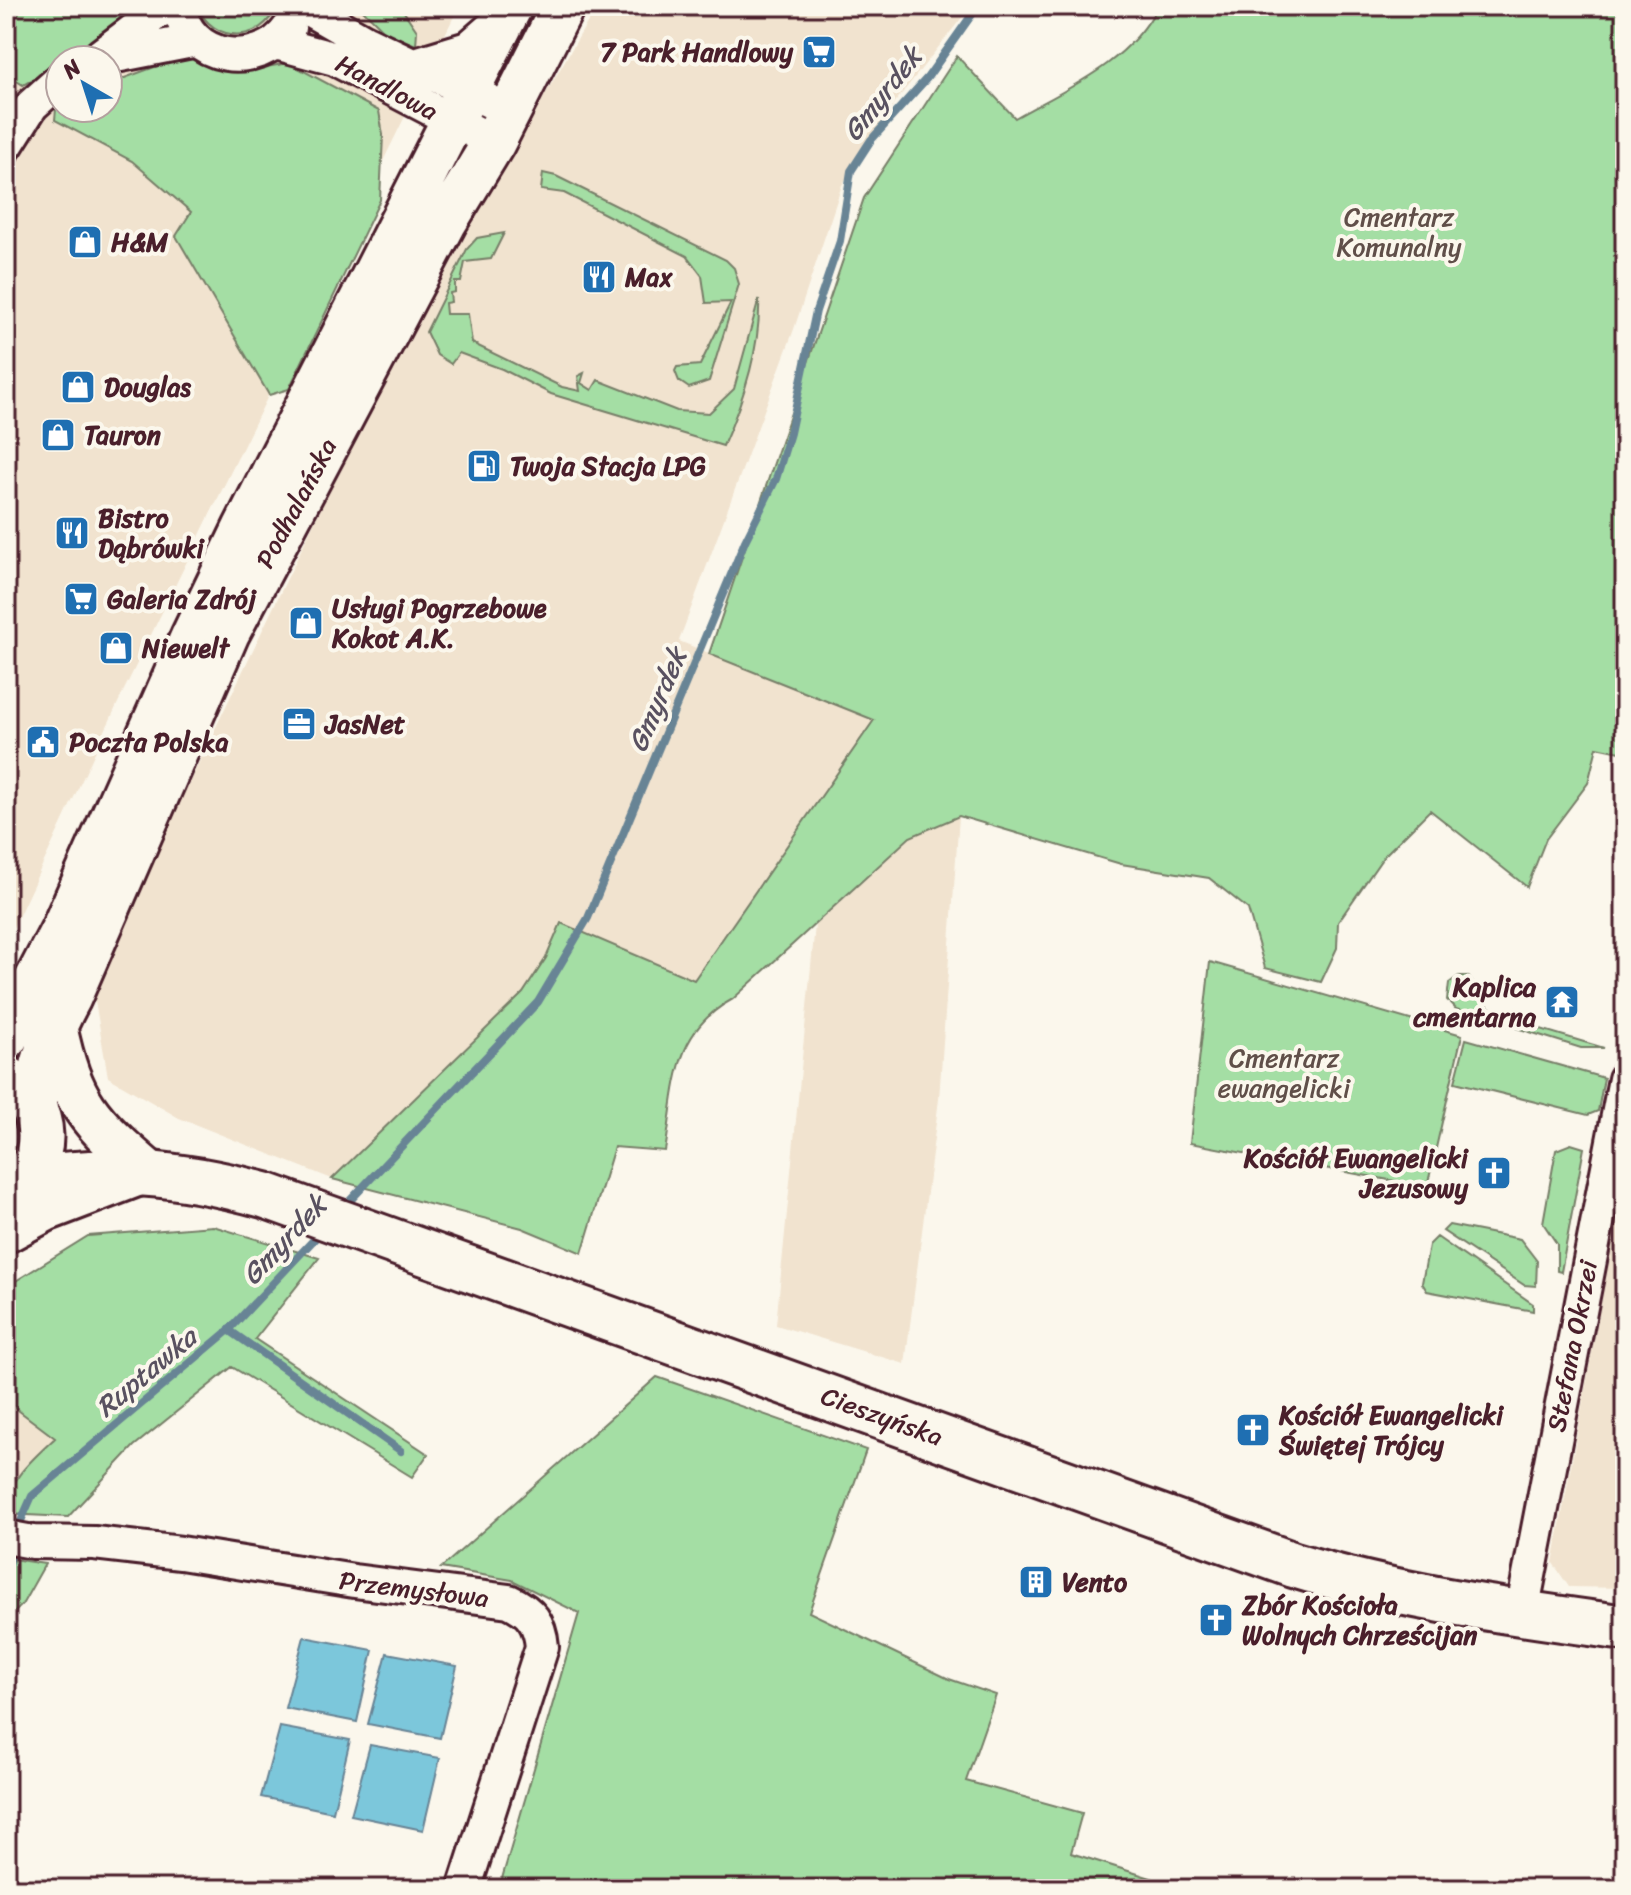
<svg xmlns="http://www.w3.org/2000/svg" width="1631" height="1895" viewBox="0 0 1631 1895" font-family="Sriracha,sans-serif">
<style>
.built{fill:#f1e3cf;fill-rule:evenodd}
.green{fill:#a4dea4;stroke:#777e68;stroke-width:2}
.water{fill:#7cc7db;stroke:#688495;stroke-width:2}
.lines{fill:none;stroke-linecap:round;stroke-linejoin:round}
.stream{stroke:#688495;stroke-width:8}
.minor-casing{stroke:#4a1f2b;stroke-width:38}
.tertiary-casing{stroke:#4a1f2b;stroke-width:48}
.secondary-casing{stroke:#4a1f2b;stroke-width:50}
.minor{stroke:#fbf7ec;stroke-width:32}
.tertiary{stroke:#fbf7ec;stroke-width:42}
.secondary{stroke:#fbf7ec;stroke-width:44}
.labels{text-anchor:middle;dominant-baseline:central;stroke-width:8;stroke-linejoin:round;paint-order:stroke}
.poi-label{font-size:26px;font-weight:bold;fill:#4a1f2b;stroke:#fbf7ec;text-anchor:start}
.street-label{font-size:26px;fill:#4a1f2b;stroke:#fbf7ec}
.park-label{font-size:26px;fill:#604f49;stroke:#fbf7ec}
.water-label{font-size:28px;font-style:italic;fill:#595160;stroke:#fbf7ec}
</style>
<rect width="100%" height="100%" fill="#fbf7ec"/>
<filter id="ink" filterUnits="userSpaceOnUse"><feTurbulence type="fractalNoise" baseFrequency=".0125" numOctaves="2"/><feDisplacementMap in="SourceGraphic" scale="16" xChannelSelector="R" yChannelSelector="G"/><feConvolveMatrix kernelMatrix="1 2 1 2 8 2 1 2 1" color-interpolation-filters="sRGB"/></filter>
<g filter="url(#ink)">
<path class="built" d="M6 6H459L124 690 6 943ZM60 60H108V108H60Z
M597 6H971L896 101 842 185 793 332 679 641 875 720 694 981 561 924 546 958 523 993 332 1179 179 1118 108 1077 94 995 122 923 405 333Z
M959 816 939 1099 905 1364 776 1325 815 925 911 837Z
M1625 1172V1588L1569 1587 1553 1563Z
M6 1401 55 1438 27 1464 6 1494Z"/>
<path class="green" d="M6 6H155L23 85 6 74Z
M197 6H277C261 44 213 44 197 6Z
M359 6H400L417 31 416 45 386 33Z
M1158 6H1625V753L1597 747 1588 783 1546 839 1527 887 1430 810 1384 856 1338 922 1337 948 1321 982 1265 968 1248 909 1209 878 1121 864 959 816 910 837 733 999C671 1032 676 1089 665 1151L614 1147 582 1253 522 1228 332 1179 523 993 546 958 561 923 694 980 874 720 709 654 864 198 957 56 1015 118C1068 88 1129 63 1158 6Z
M192 59 213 68 237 72 289 63 379 111 383 135 380 200 289 389 269 395 176 236 191 212 132 161 55 120 56 109 60 107 108 108V84L171 61Z
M543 173 556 176 726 260 734 268 739 284 709 381 689 388 679 381 675 371 677 367 700 365 731 302 706 303 702 276 687 256 564 193 541 190Z
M504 233 491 259 465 262 461 282H455V292L450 293 451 302 445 303 446 314H468L472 343 562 387 580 391 578 376 584 373 581 383 592 390 598 380 677 411 709 413 734 389 759 299C761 349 743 401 723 446L551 394 502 369 459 353 451 364 437 355 426 332 467 249 477 238Z
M1210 962 1462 1035 1427 1187 1190 1143Z
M1468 976 1489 1007 1501 1017 1604 1048H1581L1456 1009 1447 1000 1449 983 1459 976Z
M1466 1039 1604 1078 1598 1111 1588 1115 1455 1082Z
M1571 1144 1584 1148 1561 1272 1557 1271V1244L1543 1223 1556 1150Z
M1449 1225 1520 1239 1537 1261 1536 1286 1524 1285 1443 1231Z
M213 1226 319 1258 255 1339 428 1454 412 1477 232 1367 134 1446 68 1517 6 1514C6 1480 32 1460 55 1438L6 1401V1287L88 1236Z
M1437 1237 1533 1304V1311L1427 1291 1422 1283 1429 1245Z
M657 1377 866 1450 809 1612 949 1679 996 1695 966 1781 1082 1813 1071 1853 1186 1889H499L579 1613 512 1580 441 1568Z
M6 1558 45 1564 22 1605 6 1621Z"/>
<path class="water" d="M304 1637 373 1650 357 1722 285 1708Z
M387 1653 457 1666 440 1738 368 1724Z
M280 1727 350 1740 333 1812 261 1797Z
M370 1745 440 1758 423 1830 351 1815Z"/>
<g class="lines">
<path class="stream" d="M342 1209 538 1002 588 918 745 541 776 479 790 433 816 311 840 241 851 171 871 140 927 78 978 6
M229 1330 401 1451
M17 1530 32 1496 229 1330 322 1231
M6 1577 13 1547"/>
<g class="minor-casing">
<path id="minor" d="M179 6C187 61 259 71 289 28
M303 6 364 41 510 111
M276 43 335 59 494 142
M101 55 166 6
M95 60 197 40
M415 64 468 48 499 21
M6 146 32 105 60 80
M6 1537 33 1542 94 1543 181 1553 354 1581 509 1601C531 1611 540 1623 542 1647L464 1889
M1522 1612 1625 1079"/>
</g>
<g class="tertiary-casing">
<path id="tertiary" d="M6 1038 62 930 192 637 244 529 511 6
M35 1107C39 1066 50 1033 70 997L228 633 446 221 494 142 563 6
M6 1231 45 1210 147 1171C89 1121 71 1103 55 1026"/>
</g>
<g class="secondary-casing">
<path id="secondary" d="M6 1078C50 1105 54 1166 6 1192
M22 1180C111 1166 178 1172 264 1195L1294 1565C1402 1598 1513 1612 1625 1628"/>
</g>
<use href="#minor" class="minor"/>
<use href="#tertiary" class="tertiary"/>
<use href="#secondary" class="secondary"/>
</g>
</g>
<defs>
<g id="supermarket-square" transform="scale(1.8)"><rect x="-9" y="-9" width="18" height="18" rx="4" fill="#1f6fb2" stroke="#fbf7ec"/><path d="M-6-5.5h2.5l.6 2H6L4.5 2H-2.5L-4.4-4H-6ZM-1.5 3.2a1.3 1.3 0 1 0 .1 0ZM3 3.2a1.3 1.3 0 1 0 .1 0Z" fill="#fff"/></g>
<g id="shop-square" transform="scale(1.8)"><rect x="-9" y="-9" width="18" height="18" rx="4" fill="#1f6fb2" stroke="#fbf7ec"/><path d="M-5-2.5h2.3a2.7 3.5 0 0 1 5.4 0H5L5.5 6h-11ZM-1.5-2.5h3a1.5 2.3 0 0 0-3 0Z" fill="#fff"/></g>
<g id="restaurant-square" transform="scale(1.8)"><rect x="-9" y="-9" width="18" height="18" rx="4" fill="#1f6fb2" stroke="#fbf7ec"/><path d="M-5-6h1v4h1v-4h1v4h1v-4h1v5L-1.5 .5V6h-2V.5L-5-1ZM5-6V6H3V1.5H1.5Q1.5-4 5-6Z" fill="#fff"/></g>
<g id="fuel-square" transform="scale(1.8)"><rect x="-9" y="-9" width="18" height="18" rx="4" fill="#1f6fb2" stroke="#fbf7ec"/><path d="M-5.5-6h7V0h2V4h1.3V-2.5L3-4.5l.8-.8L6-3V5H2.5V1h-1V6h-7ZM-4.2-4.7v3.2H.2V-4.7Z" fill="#fff"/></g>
<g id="office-square" transform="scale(1.8)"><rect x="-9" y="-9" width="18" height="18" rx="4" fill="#1f6fb2" stroke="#fbf7ec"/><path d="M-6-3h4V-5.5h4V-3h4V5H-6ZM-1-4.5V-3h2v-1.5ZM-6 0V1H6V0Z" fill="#fff"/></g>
<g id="civic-square" transform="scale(1.8)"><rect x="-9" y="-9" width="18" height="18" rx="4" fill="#1f6fb2" stroke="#fbf7ec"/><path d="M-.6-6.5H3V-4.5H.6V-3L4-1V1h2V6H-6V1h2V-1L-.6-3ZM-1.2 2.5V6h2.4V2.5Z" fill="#fff"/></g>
<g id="temple-square" transform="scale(1.8)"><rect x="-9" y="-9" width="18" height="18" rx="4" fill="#1f6fb2" stroke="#fbf7ec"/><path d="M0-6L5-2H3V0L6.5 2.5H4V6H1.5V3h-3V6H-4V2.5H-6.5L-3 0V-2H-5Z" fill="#fff"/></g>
<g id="church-square" transform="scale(1.8)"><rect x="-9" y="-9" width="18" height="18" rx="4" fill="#1f6fb2" stroke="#fbf7ec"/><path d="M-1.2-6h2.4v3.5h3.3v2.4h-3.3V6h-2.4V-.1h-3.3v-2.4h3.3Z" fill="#fff"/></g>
<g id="building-square" transform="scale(1.8)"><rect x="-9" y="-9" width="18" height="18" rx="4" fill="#1f6fb2" stroke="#fbf7ec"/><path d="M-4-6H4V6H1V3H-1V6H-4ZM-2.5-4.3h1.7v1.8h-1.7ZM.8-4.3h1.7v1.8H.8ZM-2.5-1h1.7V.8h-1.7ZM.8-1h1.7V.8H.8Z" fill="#fff"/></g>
</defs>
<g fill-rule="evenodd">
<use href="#supermarket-square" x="819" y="52"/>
<use href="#shop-square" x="85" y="242"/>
<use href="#restaurant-square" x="599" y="277"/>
<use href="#shop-square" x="78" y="387"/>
<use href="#shop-square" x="58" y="435"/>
<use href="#fuel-square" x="484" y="466"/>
<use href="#restaurant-square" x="72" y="533"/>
<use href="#supermarket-square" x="81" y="599"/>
<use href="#shop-square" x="306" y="623"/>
<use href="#shop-square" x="116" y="648"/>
<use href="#office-square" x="299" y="724"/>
<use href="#civic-square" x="43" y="742"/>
<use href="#temple-square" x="1562" y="1002"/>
<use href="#church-square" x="1494" y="1173"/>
<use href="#church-square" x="1253" y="1430"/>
<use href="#building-square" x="1036" y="1582"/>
<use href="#church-square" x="1216" y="1620"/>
</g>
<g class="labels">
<g class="poi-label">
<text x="793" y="52" text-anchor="end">7 Park Handlowy</text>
<text x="111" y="242">H&amp;M</text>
<text x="625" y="277">Max</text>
<text x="104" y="387">Douglas</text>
<text x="84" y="435">Tauron</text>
<text x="510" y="466">Twoja Stacja LPG</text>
<text x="98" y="518">Bistro<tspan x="98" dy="30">Dąbrówki</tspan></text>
<text x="107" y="599">Galeria Zdrój</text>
<text x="332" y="608">Usługi Pogrzebowe<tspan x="332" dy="30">Kokot A.K.</tspan></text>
<text x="142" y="648">Niewelt</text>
<text x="325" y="724">JasNet</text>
<text x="69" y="742">Poczta Polska</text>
<text x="1536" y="987" text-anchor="end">Kaplica<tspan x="1536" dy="30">cmentarna</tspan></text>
<text x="1468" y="1158" text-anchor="end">Kościół Ewangelicki<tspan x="1468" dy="30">Jezusowy</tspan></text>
<text x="1279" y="1415">Kościół Ewangelicki<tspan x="1279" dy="30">Świętej Trójcy</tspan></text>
<text x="1062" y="1582">Vento</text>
<text x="1242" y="1605">Zbór Kościoła<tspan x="1242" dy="30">Wolnych Chrześcijan</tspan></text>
</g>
<g class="street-label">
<text transform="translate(387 87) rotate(28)">Handlowa</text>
<text transform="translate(296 503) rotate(-62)">Podhalańska</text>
<text transform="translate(1572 1346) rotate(-79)">Stefana Okrzei</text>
<text transform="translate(882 1416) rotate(20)">Cieszyńska</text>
<text transform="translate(414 1589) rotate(7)">Przemysłowa</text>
</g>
<g class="park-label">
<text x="1399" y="217">Cmentarz<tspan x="1399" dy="30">Komunalny</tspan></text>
<text x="1284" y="1058">Cmentarz<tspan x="1284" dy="30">ewangelicki</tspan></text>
</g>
<g class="water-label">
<text transform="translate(882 94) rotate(-52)">Gmyrdek</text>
<text transform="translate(657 700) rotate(-67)">Gmyrdek</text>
<text transform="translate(284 1240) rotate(-47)">Gmyrdek</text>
<text transform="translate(146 1372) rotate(-40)">Ruptawka</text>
</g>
</g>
<rect width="1631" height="1895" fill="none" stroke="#fbf7ec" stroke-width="32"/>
<rect x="16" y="16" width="1599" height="1863" fill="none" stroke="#4a1f2b" stroke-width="3" filter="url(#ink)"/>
<g transform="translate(84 84) rotate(321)"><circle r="38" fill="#fbf7ec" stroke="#b4a19f" stroke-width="2"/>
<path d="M0-6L14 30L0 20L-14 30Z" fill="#1f6fb2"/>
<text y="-12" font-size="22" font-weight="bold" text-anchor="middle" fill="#4a1f2b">N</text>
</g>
</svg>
